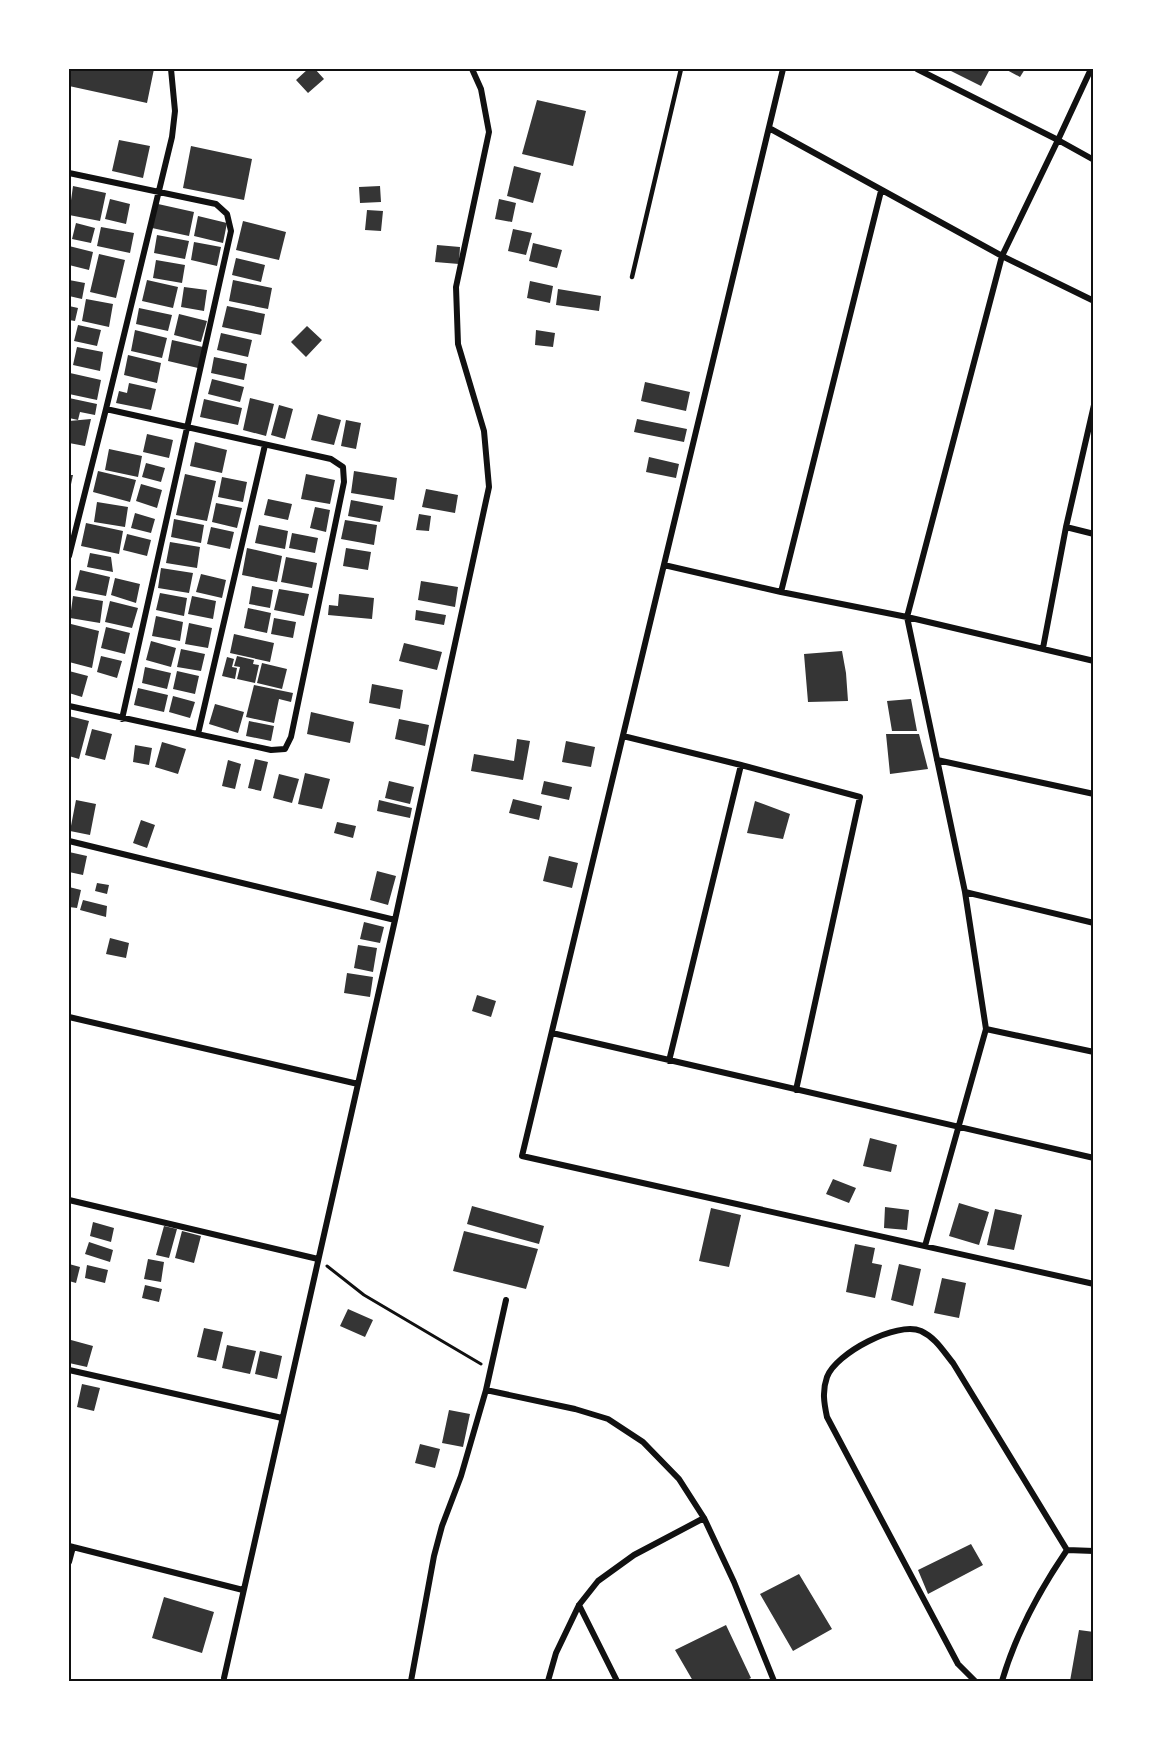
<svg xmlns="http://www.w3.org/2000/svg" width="1163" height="1750" viewBox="0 0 1163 1750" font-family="Manrope,sans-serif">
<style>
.building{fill:#353535}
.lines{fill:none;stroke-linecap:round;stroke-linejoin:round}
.path{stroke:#111;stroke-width:3}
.service{stroke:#111;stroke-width:4.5}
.minor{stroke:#111;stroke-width:6}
.neatline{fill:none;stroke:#111;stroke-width:2}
</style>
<rect width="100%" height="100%" fill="#fff"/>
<path class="building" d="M69 69H154L147 103 69 86Z
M308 69H315L324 79 308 93 296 80Z
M947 69H990L981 86Z
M1005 69H1025L1020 77Z
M537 100 586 111 573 166 522 154Z
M119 140 150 146 143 178 112 171Z
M191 146 252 159 244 200 183 188Z
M514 166 541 173 533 203 507 196Z
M73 186 106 193 100 221 69 215Z
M380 186 381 202 360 203 359 187Z
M110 199 130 204 126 224 105 219Z
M499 199 516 203 512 222 495 219Z
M158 204 194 212 189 236 152 228Z
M367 210 383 211 381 231 365 230Z
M198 216 227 223 223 243 194 236Z
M243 221 286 232 279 260 236 250Z
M76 223 95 228 91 243 72 239Z
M101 227 134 233 130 253 97 246Z
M513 229 532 233 526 255 508 251Z
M157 235 189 241 185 259 154 253Z
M194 242 221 247 217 266 191 260Z
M533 243 562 250 557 268 529 261Z
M437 245 460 247 459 264 435 262Z
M69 246 93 252 89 270 69 265Z
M99 254 125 260 116 298 90 292Z
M236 258 265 265 261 282 232 275Z
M156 260 185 265 182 283 153 278Z
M69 280 85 283 82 299 69 296Z
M147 280 178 287 173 308 142 301Z
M233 280 272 288 268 309 229 301Z
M530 281 553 286 550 303 527 298Z
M184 287 207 290 204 311 181 307Z
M558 289 601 296 599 311 556 305Z
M86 299 113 304 109 327 82 321Z
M69 306 78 308 75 321 69 320Z
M227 306 265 314 261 335 222 327Z
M139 308 172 315 168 331 136 324Z
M179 314 207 321 201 342 174 335Z
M78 325 101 330 97 346 74 341Z
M307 326 322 340 306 357 291 342Z
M135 330 167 338 162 358 131 351Z
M536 330 555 333 553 347 535 345Z
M221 333 252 340 248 357 217 350Z
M172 340 203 347 198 368 168 361Z
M77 347 103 352 100 371 73 365Z
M128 355 161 363 157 383 124 375Z
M214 357 247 364 244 380 211 373Z
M70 373 101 380 97 400 69 394Z
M212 379 244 387 240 402 208 394Z
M645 382 690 392 686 411 641 401Z
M129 383 156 389 151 410 116 403 119 391 127 393Z
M69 398 97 404 95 415 80 412 78 420 69 418Z
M250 398 274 404 266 436 243 430Z
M204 399 242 408 238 425 200 417Z
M279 405 293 409 285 439 271 435Z
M318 414 341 420 334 445 311 440Z
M91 419 85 446 69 443V421Z
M637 419 687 429 684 442 634 432Z
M346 420 361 423 356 449 341 446Z
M147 434 173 440 169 458 143 452Z
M195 442 227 450 222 473 190 466Z
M109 449 142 456 138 477 105 470Z
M649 457 679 464 676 478 646 472Z
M146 463 165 468 161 482 142 477Z
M98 471 136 480 130 502 93 492Z
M354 471 397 478 394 500 351 493Z
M185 474 216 481 207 521 176 515Z
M306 474 335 480 330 504 301 499Z
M69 475H73L70 489H69Z
M222 477 247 482 243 502 218 497Z
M141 484 162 490 157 508 136 501Z
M426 489 458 495 455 513 422 507Z
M268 499 292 504 288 520 264 515Z
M351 500 383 506 380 522 348 516Z
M97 502 128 507 125 527 94 522Z
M216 503 242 508 237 528 212 522Z
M315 507 330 510 326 532 310 528Z
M135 513 155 519 151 533 131 528Z
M419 514 431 516 429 531 416 530Z
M174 519 204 525 201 543 171 537Z
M345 520 377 525 374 545 341 539Z
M86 523 123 531 119 554 81 546Z
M259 525 288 531 285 549 255 543Z
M211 527 234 532 230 549 207 544Z
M292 533 318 538 315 553 289 548Z
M127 534 151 540 147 556 123 550Z
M170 542 200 547 197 568 166 563Z
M247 548 282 556 277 582 242 575Z
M346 548 371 552 368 570 343 566Z
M90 553 111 557 113 572 87 567Z
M286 557 317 563 312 588 281 582Z
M161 568 193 573 189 593 158 588Z
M80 570 110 577 106 596 75 590Z
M201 574 226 580 222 598 196 592Z
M115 578 140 584 136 603 111 595Z
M421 581 458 587 455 607 418 600Z
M252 586 273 590 270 608 249 604Z
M279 589 309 594 304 616 274 610Z
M160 593 187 598 184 616 156 610Z
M339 594 374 598 372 619 328 615 329 605 338 606Z
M73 596 103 601 100 623 70 618Z
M192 596 216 601 213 619 188 614Z
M110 601 138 608 132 628 105 622Z
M248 608 271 613 267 633 244 628Z
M416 610 446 615 444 625 415 620Z
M156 616 183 622 180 641 152 636Z
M274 618 296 622 293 638 271 634Z
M189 623 212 628 208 648 185 644Z
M71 624 99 631 92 668 69 662V635Z
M106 627 130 633 125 654 101 648Z
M234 634 274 643 270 662 230 653Z
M151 641 176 648 171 667 146 660Z
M404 643 442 652 437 670 399 661Z
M181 649 205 654 201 671 177 667Z
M842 651 846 673 848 701 808 702 804 654Z
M101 656 122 661 117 678 97 672Z
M237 656 254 660 253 664 259 665 255 683 237 679 240 667 234 666Z
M227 657 234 659 232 667 237 668 235 679 222 676Z
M262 663 287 669 282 689 257 683Z
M145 667 171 673 167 689 142 683Z
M69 671 88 676 82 697 69 693Z
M177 671 199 676 195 694 173 689Z
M372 684 403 690 400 709 369 703Z
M254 685 293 693 291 702 279 699 274 723 246 717Z
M138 688 168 695 164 712 134 705Z
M173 696 195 702 190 718 169 712Z
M911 699 917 731H892L887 701Z
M215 704 244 712 238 733 209 724Z
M311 712 354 722 350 743 307 734Z
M69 716 89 721 79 759 69 756Z
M399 719 429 725 425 746 395 739Z
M249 721 274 726 271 741 246 736Z
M92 729 112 734 105 760 85 755Z
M886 734H919L928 769 890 774Z
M517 739 530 741 523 780 471 771 474 754 514 761Z
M566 741 595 747 591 767 562 762Z
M162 742 186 749 178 774 155 767Z
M135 745 152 748 149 765 133 762Z
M255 759 268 762 261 791 248 788Z
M228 760 241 764 235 789 222 786Z
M305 773 330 779 322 809 298 804Z
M279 774 299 779 292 803 273 798Z
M389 781 414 787 410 804 385 798Z
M544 781 572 787 569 800 541 794Z
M513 799 542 806 539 820 509 813Z
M76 800 96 804 90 835 70 831Z
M379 800 412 808 410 818 377 811Z
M755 801 790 814 783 839 747 833Z
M141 820 155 825 147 848 133 843Z
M337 822 356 826 353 838 334 833Z
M69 852 87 856 83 875 69 872Z
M549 856 578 863 572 888 543 881Z
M377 871 396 876 388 905 370 900Z
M97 883 109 885 107 894 95 891Z
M69 887 81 890 77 908 69 907Z
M83 900 107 906 106 917 80 910Z
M364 922 384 927 380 943 360 939Z
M110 938 129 943 126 958 106 954Z
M358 945 377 948 373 972 354 968Z
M347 973 373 977 370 997 344 993Z
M477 995 496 1001 491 1017 472 1011Z
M870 1138 897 1145 891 1172 863 1166Z
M833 1179 856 1188 849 1203 826 1194Z
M959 1203 989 1212 979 1245 949 1236Z
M472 1206 544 1226 539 1244 467 1224Z
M885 1207 909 1210 907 1230 884 1228Z
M711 1208 741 1215 729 1267 699 1261Z
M995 1209 1022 1215 1014 1250 987 1245Z
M93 1222 114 1228 111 1242 90 1236Z
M164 1226 177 1229 169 1258 156 1255Z
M182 1231 201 1236 194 1263 175 1258Z
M464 1231 538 1249 526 1289 453 1271Z
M89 1242 113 1250 110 1262 85 1254Z
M855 1244 875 1248 872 1263 882 1265 875 1298 846 1292Z
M148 1259 164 1262 161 1282 144 1279Z
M69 1264 80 1267 76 1283 69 1281Z
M899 1264 921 1269 913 1306 891 1300Z
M87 1265 108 1270 105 1283 85 1278Z
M942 1278 966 1283 959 1318 934 1313Z
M145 1285 162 1289 159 1302 142 1298Z
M348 1309 373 1320 365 1337 340 1326Z
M204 1328 223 1332 216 1361 197 1357Z
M71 1340 93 1346 87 1367 69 1363V1349Z
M227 1345 256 1351 250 1374 222 1368Z
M260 1351 282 1356 277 1379 255 1374Z
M82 1384 100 1388 94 1411 77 1407Z
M449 1410 470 1414 463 1447 442 1443Z
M420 1444 440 1449 435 1468 415 1463Z
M971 1544 983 1565 928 1594 918 1570Z
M799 1574 832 1629 793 1651 760 1594Z
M164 1597 214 1612 202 1653 152 1638Z
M726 1625 751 1678 745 1681H693L675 1650Z
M1079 1630 1094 1632V1681H1070Z"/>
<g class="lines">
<path class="path" d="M327 1266 364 1295 481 1364"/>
<path class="service" d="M632 277 681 69"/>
<path class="minor" d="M783 69 522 1156 1094 1284
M917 69 1058 140 1094 160
M769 128 1002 256 1094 301
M69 173 216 204 227 214 231 231 122 719
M1066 527 1094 534
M69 556 106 409 172 137 175 111 171 69
M664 565 781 592 907 617 1094 661
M781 592 881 191
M1043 648 1066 527 1094 405
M69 706 271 750 285 749 291 737 344 482 343 467 331 459 106 409
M198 734 265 445
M623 736 741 765 860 797 796 1090
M937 760 1094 794
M69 841 395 920
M965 892 1094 923
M69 1017 358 1084
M986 1029 1094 1052
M552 1033 1094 1158
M669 1061 741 765
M69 1200 318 1259
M925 1246 986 1029 965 892 907 617 1002 256 1058 140 1091 69
M69 1370 282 1418
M486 1390 575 1409 608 1419 643 1442 679 1479 704 1518 734 1582 774 1681
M69 1546 243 1590
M1067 1550 1094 1551
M69 1562 73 1547
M579 1605 617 1681
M224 1678 395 920 489 487 484 431 458 344 456 287 489 132 481 89 472 69
M411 1681 434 1556 442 1526 461 1476 486 1390 506 1300
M548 1681 556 1653 579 1605 598 1581 634 1555 704 1518
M975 1681 958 1664 827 1417C824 1403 822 1391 827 1377 836 1353 897 1321 921 1331 936 1338 943 1351 953 1363L1067 1550
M1002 1681C1016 1633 1039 1591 1067 1550"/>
</g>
<rect width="1163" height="1750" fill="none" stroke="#ffffff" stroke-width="141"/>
<rect x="70" y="70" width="1022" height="1610" class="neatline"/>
</svg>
